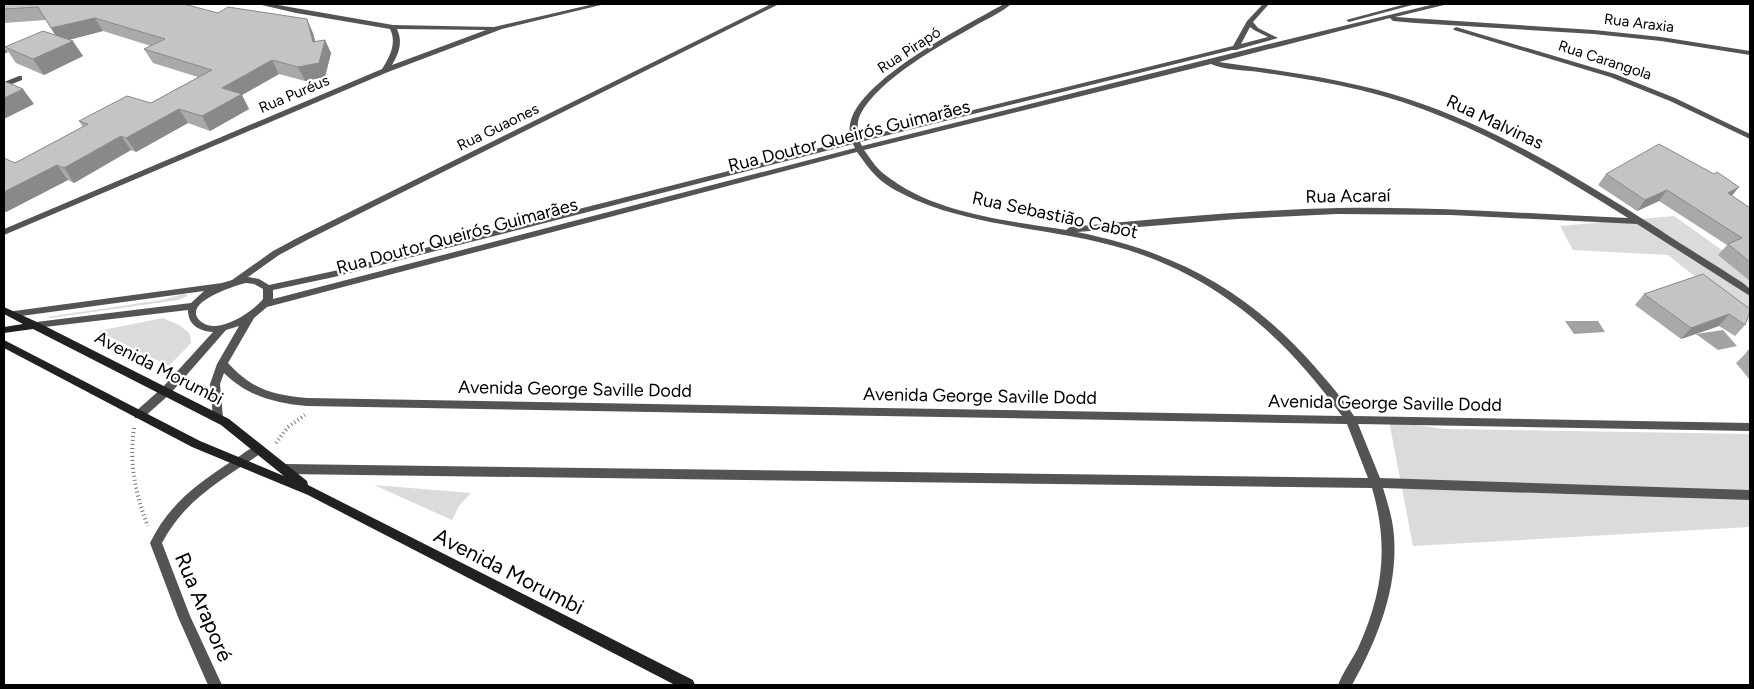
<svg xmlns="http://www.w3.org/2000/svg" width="1754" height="689" viewBox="0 0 1754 689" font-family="Figtree,sans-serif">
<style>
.green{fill:#dbdbdb}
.water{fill:#a2a2a2}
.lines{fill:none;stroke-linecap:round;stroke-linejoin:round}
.path{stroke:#767676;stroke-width:4;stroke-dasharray:1 3;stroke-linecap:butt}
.minor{fill:#545454;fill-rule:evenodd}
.secondary{fill:#212121;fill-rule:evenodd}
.wall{fill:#a9a9a9}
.shaded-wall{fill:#898989}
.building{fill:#c4c4c4;stroke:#898989}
.labels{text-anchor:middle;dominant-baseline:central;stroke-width:4.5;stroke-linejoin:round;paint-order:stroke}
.far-street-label{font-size:15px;fill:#000;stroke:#fff}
.street-label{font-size:18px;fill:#000;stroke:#fff}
.near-street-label{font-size:21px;fill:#000;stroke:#fff}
</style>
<rect width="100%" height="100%" fill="#fff"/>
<path class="green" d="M1674 216 1750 270V326L1746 317 1668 255 1573 250 1560 226Z
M183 294 188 295 186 297 178 300 50 318 46 317 162 300Z
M163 318 181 326 190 334 191 343 169 366 98 331Z
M1389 421 1444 429 1750 434V527L1413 546Z
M374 485 471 493 459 506 452 520Z"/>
<path class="water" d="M1565 321H1598L1605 332 1574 334Z
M1723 330 1737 346 1718 350 1696 334Z"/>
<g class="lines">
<path class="path" d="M134 428C129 462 135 494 148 526
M276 443 288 427 305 415"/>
<path class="minor" d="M261 4H272L393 25 494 27 594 4H605L502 29 388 72 4 235V229L382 69C390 56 397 43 390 29L296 13 262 5ZM397 29 486 30 392 65C399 53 403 42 397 29Z
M771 4H779L307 240 279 255 248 277 259 279 269 285 334 271 851 140C849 132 849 124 852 117 870 74 963 27 1004 4H1011C1002 12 989 18 978 24 943 44 879 78 860 115 857 122 857 130 859 138L1233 46 1247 21 1263 4H1269L1253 22 1258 28 1278 38 1239 49 1237 50H1232L860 142 862 146C1053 99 1243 49 1435 4H1445L1444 5 1395 17 1594 30 1661 37 1750 51V55L1661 41 1594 34 1415 23 1393 21 1390 18 1219 62C1282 71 1347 79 1408 99 1497 128 1578 178 1657 228 1685 247 1714 264 1743 283L1750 289V296L1637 224 1451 215 1337 214 1237 219 1077 232C1176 252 1249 291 1316 368 1329 383 1343 399 1354 416L1750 423V431L1358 424 1380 478 1750 490V500L1383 488C1388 504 1393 520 1394 536 1398 589 1377 640 1352 685H1338C1343 672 1352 660 1358 648 1383 593 1389 546 1372 488L285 474 281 472 279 469 281 466 285 464 1368 478 1347 424 307 406C275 403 247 396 224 373L220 384 223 418 222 421H214L213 418 210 384 217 364 239 326 226 330 170 394 143 418H135L134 415 135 412 162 388 213 332C199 331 188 325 188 310L36 328 31 325 36 322 191 303 204 291 14 317 9 314 14 311 222 283 232 280 273 251 301 236ZM1250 27 1254 30 1268 37 1241 44ZM1211 64C1224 70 1244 70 1259 72 1293 77 1327 82 1360 90 1457 113 1544 165 1628 218 1531 214 1434 206 1338 208 1248 210 1159 219 1070 227L1066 230C1005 220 934 214 884 174 876 168 870 158 864 150ZM853 144 855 148 273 299V290L334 277ZM857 152C863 160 869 169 876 176 887 187 904 195 918 201 985 229 1059 228 1128 250 1220 279 1286 338 1342 416L307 398C272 395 252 389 228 363L254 318 267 307ZM246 283 254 284 263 289V299C253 312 219 334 203 323 176 304 234 286 246 283Z
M1406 4H1416L1349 22 1346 20Z
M1456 27 1615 74 1675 98 1750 134V139L1670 101 1610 77 1454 30 1453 29Z
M19 76H22V80L4 87V82Z
M259 445 263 446 265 449 263 452C222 480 186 498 162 543L190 616 222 685H208L178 617 150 543C169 504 197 484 232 461 241 456 249 448 259 445Z"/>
<path class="secondary" d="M4 307 39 323 229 419 307 481 308 485 693 680 695 685H675L308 495 192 447 4 348V340L200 441 284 476 221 425 33 329 4 333V327L23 324 4 314Z"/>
</g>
<path class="wall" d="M4 4 218 13 313 33 315 41 325 40 331 53 325 77 305 81 279 74 242 95 249 109 210 131 188 123 136 152 131 150 74 183 68 180 6 212 4 211V158L15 163 83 127 79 121 151 103 198 77 153 63 144 49 151 46 103 31 69 40 83 56 44 75 16 63 5 47 55 35 46 20 4 23Z
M1606 174 1732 196 1750 208V281L1718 255 1727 245 1659 201 1637 211 1598 185Z
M1703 274 1745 325 1735 336 1719 326 1681 339 1635 305 1644 294Z
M1750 349V380L1736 363Z"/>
<path class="shaded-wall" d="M95 18 103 31 60 42 51 28Z
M307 19 313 33 319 56 313 42Z
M325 40 331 53 325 77 305 81 298 67Z
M73 41 83 56 44 75 33 59Z
M4 47 8 52 4 54Z
M272 60 279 74 242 95 249 109 210 131 202 116 222 88Z
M23 89 34 104 4 119V98Z
M179 109 188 123 136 152 126 138Z
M121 136 131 150 74 183 64 168Z
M57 165 68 180 6 212 4 210V192Z
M1739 187 1730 198 1728 193Z
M1667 190 1659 201 1637 211 1645 200Z
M1729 314 1719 326 1681 339 1691 328Z"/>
<path class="building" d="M4 4H184L218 13 228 7 307 19 313 42 325 40 319 63 298 67 272 60 222 88 242 94 202 116 179 109 126 138 121 136 64 168 57 165 4 192V158L15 163 88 124 79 121 127 96 151 103 212 70 144 49 165 39 95 18 51 28 38 7 4 9Z
M43 31 73 41 33 59 5 47Z
M4 81 23 89 4 98Z
M1659 144 1714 174 1717 172 1739 187 1728 193 1750 208V262L1728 244 1742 238 1667 190 1645 200 1606 174Z
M1703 274 1750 309V311L1745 325 1729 314 1691 328 1644 294Z
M1750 349V356L1747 352Z"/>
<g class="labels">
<g class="far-street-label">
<text transform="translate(1639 23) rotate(7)">Rua Araxia</text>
<text transform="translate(909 50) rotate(-33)">Rua Pirapó</text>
<text transform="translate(1605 60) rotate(18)">Rua Carangola</text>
<text transform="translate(294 94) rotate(-23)">Rua Puréus</text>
<text transform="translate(498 127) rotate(-26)">Rua Guaones</text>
</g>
<g class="street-label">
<text transform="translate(1495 122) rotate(25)">Rua Malvinas</text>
<text transform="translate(849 136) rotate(-14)">Rua Doutor Queirós Guimarães</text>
<text transform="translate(1348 196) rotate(-1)">Rua Acaraí</text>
<text transform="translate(1055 215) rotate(12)">Rua Sebastião Cabot</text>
<text transform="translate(457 236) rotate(-15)">Rua Doutor Queirós Guimarães</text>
<text transform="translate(159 368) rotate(27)">Avenida Morumbi</text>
<text transform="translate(575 389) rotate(1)">Avenida George Saville Dodd</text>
<text transform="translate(980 396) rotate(1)">Avenida George Saville Dodd</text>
<text transform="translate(1385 403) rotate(1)">Avenida George Saville Dodd</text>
</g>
<g class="near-street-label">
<text transform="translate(509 571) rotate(27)">Avenida Morumbi</text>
<text transform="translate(204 607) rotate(67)">Rua Araporé</text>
</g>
</g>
<rect width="1754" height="689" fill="none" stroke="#000000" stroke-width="10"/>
</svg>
